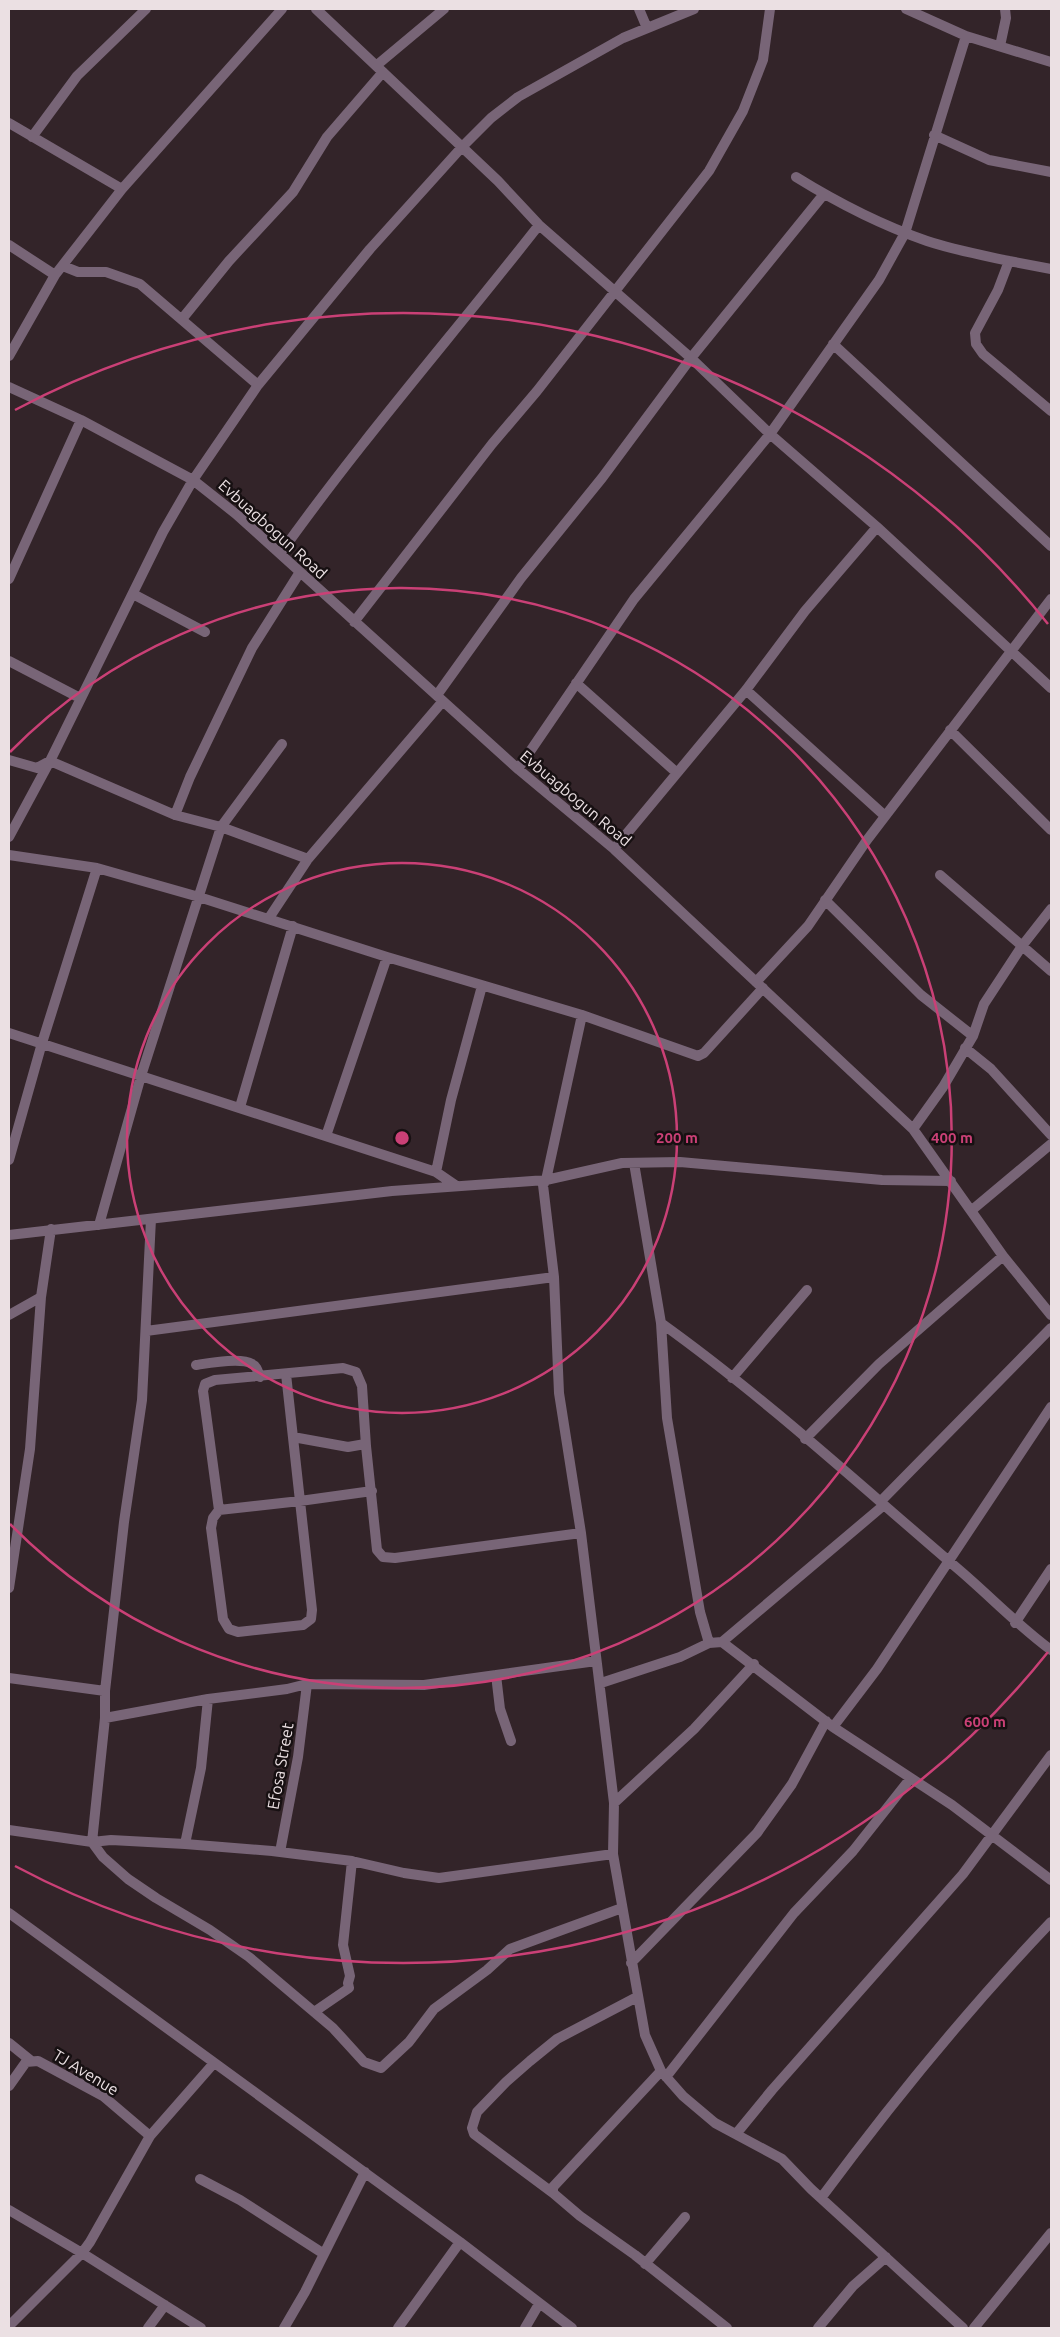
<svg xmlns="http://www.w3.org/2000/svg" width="1060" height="2337" viewBox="0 0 1060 2337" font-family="Ubuntu,sans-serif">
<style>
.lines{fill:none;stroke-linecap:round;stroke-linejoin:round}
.minor{stroke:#786577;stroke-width:10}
.ring{fill:none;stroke:#ca4076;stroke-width:2.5}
.labels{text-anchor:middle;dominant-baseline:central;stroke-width:5;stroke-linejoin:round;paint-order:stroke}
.street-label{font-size:16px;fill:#ebe0e3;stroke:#171012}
.centre{fill:#ca4076;stroke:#171012;stroke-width:2.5}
.ring-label{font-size:15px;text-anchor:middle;font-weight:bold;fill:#ca4076;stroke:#171012;stroke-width:5;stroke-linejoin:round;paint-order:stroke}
</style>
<rect width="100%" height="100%" fill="#332429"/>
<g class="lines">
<path class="minor" d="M316 9 498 181 539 225 691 358 770 434 877 527 1051 688
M639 9 647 28
M906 9 966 36 1051 62
M1000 46 1006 18 1005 9
M377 65 444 9
M9 123 122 189
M934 135 989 160 1051 172
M32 137 77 76 146 9
M796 177C838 203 881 225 927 241 954 250 982 255 1009 261L998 290 975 333 976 344 983 354 1051 411
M9 245 55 275
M1009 261 1051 269
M63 266 78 272H106L140 284 258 385
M182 319 229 261 293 192 327 137 383 72
M833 344 1051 546
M9 356 55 275 122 189 282 9
M9 387 81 420 193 480 236 514 518 769 614 849 913 1129 1003 1256 1051 1315
M280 554C361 440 453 335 539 225
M9 579 81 420
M133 594 205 632
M354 622 492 444 537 391 709 171 743 111 763 60 770 9
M9 661 80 698
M576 683 677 773
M746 690 885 816
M437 695 521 578 602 478 691 358 824 194
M950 730 1051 830
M9 760 37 768 50 761 175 815 221 827 308 859
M518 769 634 599 770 434 879 280 905 233 966 36
M175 815 190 777 252 648 300 572
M9 837 50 761 163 532 193 480 258 385 370 249 462 147 491 118 518 97 623 38 694 9
M614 849 746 690 805 611 877 527
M9 855 97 868 199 897 387 957 582 1015 698 1056 704 1053 763 988
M940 875 1051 971
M825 900 921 995 973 1036
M269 918 308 859 443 701
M756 982 808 926 867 840 1051 599
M9 1033 436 1172 455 1185
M965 1048 991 1069 1051 1135
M240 1107 293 926
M913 1129 943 1087 973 1036 984 1004 1022 946 1051 909
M326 1136 387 957
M9 1160 42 1043 97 868
M634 1163 661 1323C763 1396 861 1486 957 1568 989 1595 1017 1625 1051 1650
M436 1172 451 1100 482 986
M951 1181 882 1180 680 1162 622 1163 546 1180 543 1185 554 1277 559 1393 581 1533 614 1803 613 1854 645 2035 661 2071 683 2096 715 2123 782 2159 811 2189 963 2328
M972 1210 1051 1144
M151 1219 142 1400 124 1522 105 1691V1718L92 1842 103 1857 128 1879 156 1898 210 1930 249 1957 333 2028 364 2062 381 2068 409 2042 434 2009 487 1970 510 1949 622 1908
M99 1225 141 1076 221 827 282 744
M9 1235 392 1191 546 1180 582 1015
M9 1315 41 1297
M661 1323 667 1418 700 1612 709 1643 722 1642 833 1727 952 1805 1051 1880
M146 1331 554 1277
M196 1365C209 1363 241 1357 252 1364 257 1366 258 1372 260 1377
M286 1374C294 1452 303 1531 312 1610L311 1619 303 1625 238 1632 229 1629 223 1619 211 1528 213 1518 219 1510 300 1501 372 1491
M732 1378 807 1290
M293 1437 348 1447 365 1444
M805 1439 879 1364 1003 1256
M880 1502 1051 1328
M219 1510 203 1391 205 1384 215 1380 343 1368 356 1372 362 1386 366 1446 377 1550 383 1557 395 1558 581 1533
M9 1588 30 1449 41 1297 51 1229
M1015 1623 1051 1569
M722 1642 884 1505
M496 1675 500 1709 511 1741
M9 1678 105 1691
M601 1683 680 1657 709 1643
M105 1718 208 1699 287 1689 307 1684 424 1685 596 1661
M833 1727 877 1669 1051 1407
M614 1803 694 1729 754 1664
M9 1830 92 1842 111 1840 185 1844 272 1851 352 1861 404 1873 439 1878 613 1854
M185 1844 201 1768 208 1699
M280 1852 298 1757 307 1684
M9 1913 460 2242 572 2328
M631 1963 757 1833 792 1784 826 1721
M314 2012 349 1988 348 1983 350 1976 343 1945 352 1861
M9 2043 30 2060
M661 2071 553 2187V2193L580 2216 635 2255 727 2328
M666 2077 794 1913 853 1851 910 1779
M9 2086 26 2062 38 2061 103 2096 150 2136
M736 2134 772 2090 963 1874 1051 1755
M200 2179 240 2200 324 2254
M553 2193 474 2134 472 2128 477 2112 506 2082 530 2061 557 2039 637 1997
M821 2198C893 2101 968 2009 1051 1922
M9 2210 82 2253 201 2328
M645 2264 685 2217
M9 2326 82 2253 90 2242 150 2136 214 2063
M148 2328 165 2305
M284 2328 305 2292 365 2172
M398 2328 460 2242
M525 2328 539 2304
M818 2328 853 2286 886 2257
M974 2328 1051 2233"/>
</g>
<g class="ring">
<circle cx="402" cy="1138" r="275"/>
<path d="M10 752A550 550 0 1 1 10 1524"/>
<path d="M1048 1652A825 825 0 0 1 15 1866M15 410A825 825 0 0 1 1048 624"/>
</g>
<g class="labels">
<g class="street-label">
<text transform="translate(273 529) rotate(42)">Evbuagbogun Road</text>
<text transform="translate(576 798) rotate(40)">Evbuagbogun Road</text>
<text transform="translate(280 1766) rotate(-80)">Efosa Street</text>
<text transform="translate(86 2072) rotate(31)">TJ Avenue</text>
</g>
</g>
<circle cx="402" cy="1138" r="8" class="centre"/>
<g class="ring-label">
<text x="677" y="1143">200 m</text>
<text x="952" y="1143">400 m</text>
<text x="985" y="1727">600 m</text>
</g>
<rect width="1060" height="2337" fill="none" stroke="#ebe0e3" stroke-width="20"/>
</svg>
